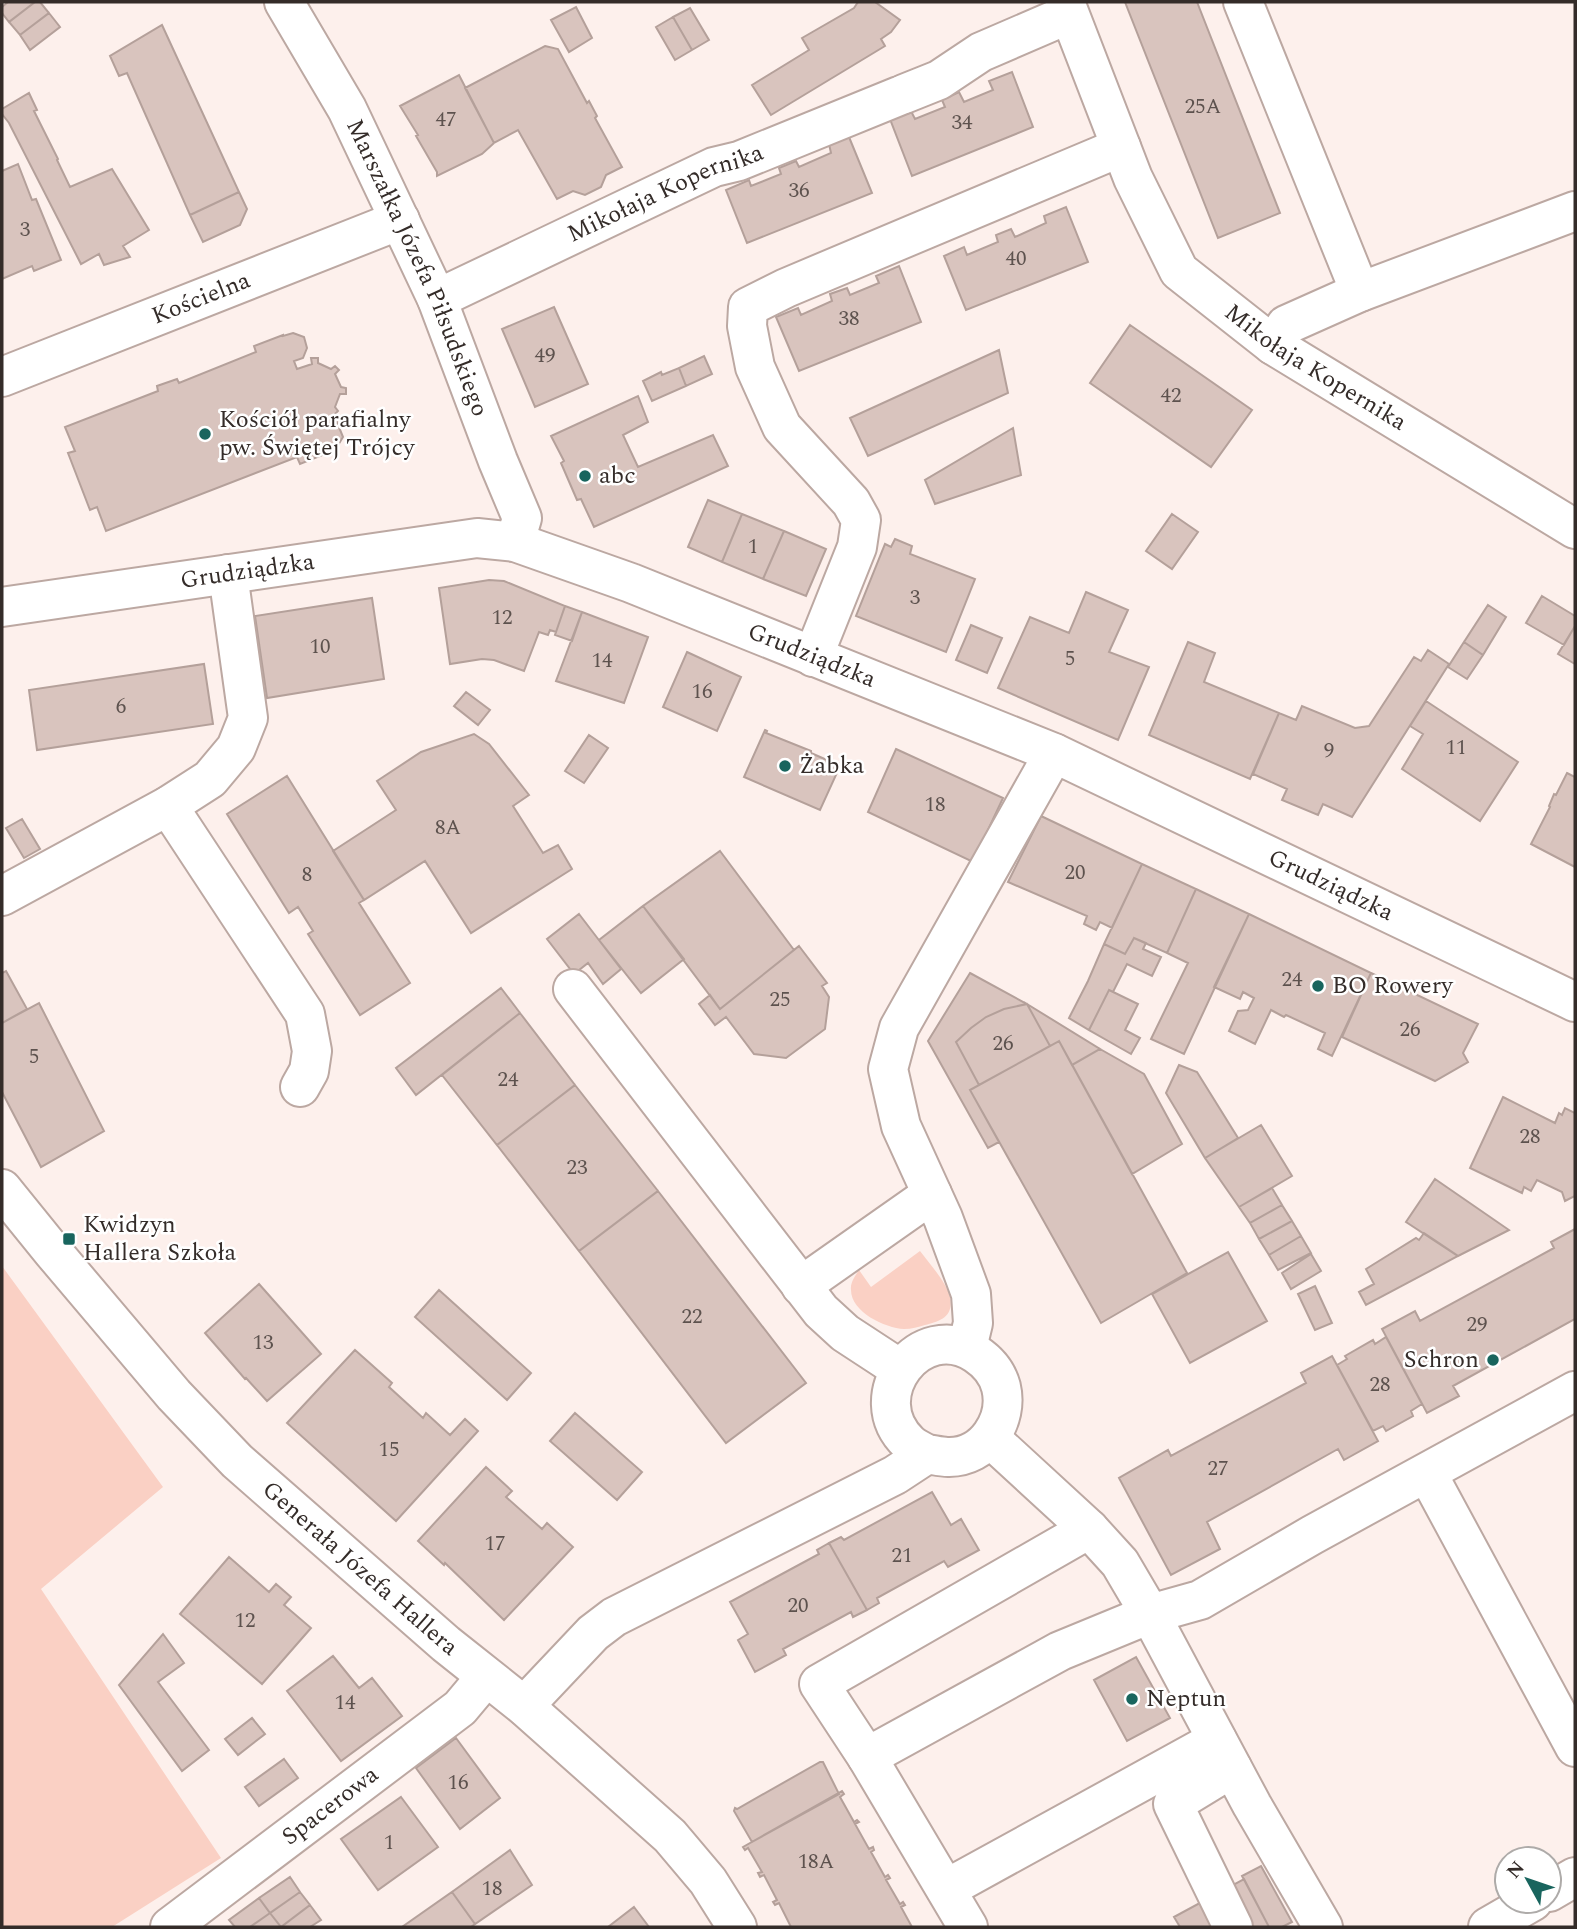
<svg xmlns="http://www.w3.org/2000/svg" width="1577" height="1929" viewBox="0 0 1577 1929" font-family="Spectral,serif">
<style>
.green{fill:#fad0c4}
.building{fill:#d9c4be;stroke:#b4a09a;stroke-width:2}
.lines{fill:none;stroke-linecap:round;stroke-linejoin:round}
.minor-casing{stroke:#bca8a2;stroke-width:42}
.minor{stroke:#fff;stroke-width:38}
.poi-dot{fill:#19655e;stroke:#fff;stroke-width:2.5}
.labels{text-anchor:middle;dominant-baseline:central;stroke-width:5;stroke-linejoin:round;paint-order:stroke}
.number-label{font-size:21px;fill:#5d524e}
.street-label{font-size:24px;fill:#342c29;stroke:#fff}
.poi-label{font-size:24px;fill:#342c29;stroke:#fff;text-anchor:start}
</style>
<rect width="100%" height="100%" fill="#fdf0ec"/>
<path class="green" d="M920 1251C929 1263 947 1283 950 1297 954 1317 940 1321 925 1325 918 1327 912 1329 904 1329 885 1328 851 1312 851 1290 850 1283 855 1276 859 1270L871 1287Z
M2 1266 163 1487 41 1589 221 1858 112 1927H2Z"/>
<path class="building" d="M8 2H35L9 22 2 13V7Z
M35 2H40L49 13 20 35 9 22Z
M858 2H875L900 20 891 32 881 39 885 46 771 115 752 85 809 50 802 38 854 8Z
M1125 2H1197L1280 213 1218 238Z
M576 7 592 38 569 52 551 20Z
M690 8 709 40 692 50 673 17Z
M49 13 60 27 30 50 20 35Z
M673 17 692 50 675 60 656 27Z
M162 25 239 192 190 215 127 73 119 76 110 56Z
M545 46 558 49 587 103 589 101 597 116 595 118 622 167 606 175 601 187 585 195 573 191 557 199 518 130 494 143 465 88Z
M1012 72 1033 127 912 176 890 119 911 111 915 119 945 107 942 100 959 92 964 102 993 90 989 81Z
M459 75 494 143 482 154 437 176V172L416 136 418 135 400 106Z
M29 93 37 110 34 111 58 159 57 160 70 187 112 169 149 230 123 246 130 257 104 265 99 254 81 264 9 123 2 114V109Z
M849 137 872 193 747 243 726 190 749 180 751 186 781 174 779 168 796 161 799 167 831 153 829 144Z
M18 164 32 200 36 199 61 260 34 271 32 266 2 279V171Z
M239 192 247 209 240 225 203 242 190 215Z
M1066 207 1088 262 966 310 944 256 964 247 967 255 998 242 996 235 1011 229 1015 237 1046 223 1044 216Z
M899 266 921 322 799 371 776 317 798 308 801 315 832 301 830 294 847 288 850 295 879 283 876 276Z
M554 307 588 384 535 407 502 329Z
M1130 325 1252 410 1211 467 1090 383Z
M293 333 304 337 307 348 303 358 294 361 297 369 312 364 311 358H318V363L331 369 335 366 339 370 335 374 341 387 346 388V394H340L335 407 338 411 334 415 343 437 337 447 329 450 330 452 300 464 297 457 106 531 97 507 90 510 68 453 75 451 65 427 158 391 157 386 177 379 179 383 256 352 254 346 283 335V336Z
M999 350 1008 393 868 456 850 418Z
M704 356 712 374 686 386 679 368Z
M679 368 686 386 652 401 643 381 661 372 662 375Z
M638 396 648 422 623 435 638 467 713 435 728 466 594 527 581 499 577 500 561 463 564 461 551 436Z
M1013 428 1021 475 935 504 925 480Z
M708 500 742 514 722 562 688 547Z
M742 514 784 531 763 579 722 562Z
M1172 514 1198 532 1172 569 1146 551Z
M784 531 826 549 806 596 763 579Z
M895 539 912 546 910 554 975 579 946 652 856 616 885 544 891 547Z
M489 580 504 581 565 606 556 632 550 630 548 635 539 632 524 671 494 660 482 659 450 664 439 588Z
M1086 592 1128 610 1109 652 1149 667 1118 740 998 688 1030 617 1069 633Z
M1542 596 1575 616V626L1564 645 1526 623Z
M372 598 384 679 267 698 255 616Z
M1488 605 1506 617 1483 655 1464 642Z
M565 606 582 612 572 641 555 635Z
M582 612 648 637 624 703 556 681Z
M971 625 1002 638 987 673 956 660Z
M1575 626V664L1558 654Z
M1188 642 1215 653 1204 682 1279 713 1250 779 1149 735Z
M1464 642 1483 655 1467 679 1448 667Z
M1428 650 1449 664 1352 817 1323 804 1318 815 1282 800 1287 789 1253 774 1279 713 1296 720 1302 706 1355 728 1369 726 1414 657 1421 661Z
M687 652 741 677 717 731 663 707Z
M204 664 213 724 37 750 29 690Z
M466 692 490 710 478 725 454 706Z
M1426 701 1518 762 1480 821 1402 769 1423 734 1410 726Z
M765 730 767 731 766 733 811 751V753L836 764 837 763 841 764 820 810 744 777Z
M474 734 489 744 529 795 513 806 543 853 558 845 572 869 471 933 425 861 364 900 333 851 396 810 377 781 421 752Z
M589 735 608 748 584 783 565 771Z
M896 749 1003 798 973 862 868 812Z
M1567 773 1575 777V867L1531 844 1550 807 1549 806 1554 794 1556 795Z
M287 776 364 900 359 903 410 983 360 1015 308 934 313 931 298 907 289 913 227 814Z
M1041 816 1142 864 1112 928 1100 922 1096 930 1084 924 1087 916 1008 882Z
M22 819 40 849 24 858 6 828Z
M720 851 794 950 720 1009 643 906Z
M1142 864 1196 889 1167 953 1134 938 1125 954 1104 944Z
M1196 889 1249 914 1184 1054 1151 1039 1188 963 1167 953Z
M643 906 684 959 641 993 599 940Z
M579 914 621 969 603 984 588 963 574 974 547 939Z
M1249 914 1371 973 1332 1056 1318 1049 1325 1033 1286 1015 1284 1017 1271 1010 1255 1044 1229 1031 1238 1011 1248 1010 1254 998 1243 992 1240 999 1214 987Z
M1134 938 1146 943 1143 949 1161 957 1152 976 1127 964 1113 992 1109 990 1089 1030 1069 1018 1088 981 1104 944 1125 954Z
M799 946 827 983 822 986 829 997 825 1029 786 1058 754 1054 726 1017 715 1025 699 1004 710 995 720 1009Z
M6 971 27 1009 2 1023V973Z
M970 973 1027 1004 1004 1009 986 1017 971 1028 956 1042 979 1085 970 1090 999 1142 988 1148 928 1041Z
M1371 973 1478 1024 1463 1053 1468 1062 1435 1081 1342 1037Z
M501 988 520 1013 416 1095 396 1068Z
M1109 990 1138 1004 1125 1030 1140 1038 1131 1054 1089 1030Z
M39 1003 104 1131 41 1167 2 1092V1023Z
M1027 1004 1050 1046 979 1085 956 1042 971 1028 986 1017 1004 1009Z
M1027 1004 1100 1049 1072 1065 1059 1041 1050 1046Z
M520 1013 575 1085 497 1145 442 1075Z
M1059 1041 1187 1273 1101 1323 970 1090Z
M1100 1049 1144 1074 1182 1144 1132 1174 1072 1065Z
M1179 1065 1197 1072 1238 1138 1205 1158 1166 1093Z
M575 1085 658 1191 579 1251 497 1145Z
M1503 1097 1555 1123 1559 1113 1562 1115 1565 1108 1575 1113V1196L1565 1201 1562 1192 1537 1180 1531 1191 1524 1187 1522 1193 1470 1168Z
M1261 1125 1292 1176 1239 1207 1205 1158Z
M1435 1179 1509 1230 1458 1256 1406 1222Z
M1272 1188 1282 1205 1250 1223 1239 1207Z
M658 1191 806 1383 726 1443 579 1251Z
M1282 1205 1292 1221 1259 1239 1250 1223Z
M1292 1221 1301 1236 1269 1255 1259 1239Z
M1575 1229V1319L1453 1386 1459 1396 1427 1413 1382 1329 1415 1311 1420 1321 1554 1248 1551 1242Z
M1424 1233 1458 1256 1366 1305 1359 1292 1374 1284 1366 1269 1416 1238 1419 1240Z
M1301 1236 1311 1253 1278 1270 1269 1255Z
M1228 1252 1267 1321 1190 1363 1152 1294Z
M1311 1254 1321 1271 1291 1289 1282 1273Z
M259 1284 321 1354 267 1401 246 1378 245 1379 205 1333Z
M1315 1286 1332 1323 1315 1330 1298 1294Z
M439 1290 531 1373 507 1400 415 1317Z
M1386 1337 1422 1404 1411 1411 1413 1416 1386 1431 1383 1426 1373 1431 1337 1365 1347 1359 1345 1356 1373 1340 1375 1344Z
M355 1350 392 1383 389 1387 423 1418 426 1413 450 1435 465 1419 478 1431 396 1521 287 1423Z
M1332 1356 1378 1441 1344 1460 1338 1449 1207 1522 1220 1549 1171 1575 1119 1478 1168 1450 1171 1456 1306 1383 1301 1373Z
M575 1413 642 1472 617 1500 550 1441Z
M486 1467 512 1491 506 1497 542 1529 547 1523 573 1547 504 1620 445 1563 444 1565 418 1541Z
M932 1492 951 1525 961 1519 979 1550 948 1567 944 1561 877 1598 879 1603 867 1610 829 1543 841 1537 844 1540Z
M829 1543 867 1610 853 1617 851 1612 783 1649 786 1655 755 1672 738 1640 748 1634 730 1602 819 1554 817 1550Z
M229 1557 269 1592 276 1584 291 1597 284 1605 311 1628 262 1684 180 1614Z
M163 1634 184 1663 158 1682 209 1750 182 1771 119 1685Z
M333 1656 359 1688 372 1678 402 1716 341 1761 287 1691Z
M1136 1657 1170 1718 1127 1741 1094 1680Z
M252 1718 265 1734 238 1755 225 1739Z
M456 1738 500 1798 460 1829 416 1768Z
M284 1759 298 1778 259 1806 245 1787Z
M820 1762H823L839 1794 752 1842 734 1811 735 1808 737 1809Z
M842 1791 844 1794 840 1797 854 1822 857 1820 859 1822 855 1824 869 1849 873 1847 874 1850 871 1852 885 1877 888 1875 890 1878 886 1880 900 1904 903 1902 905 1905 901 1907 912 1927H791L779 1903 775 1905 773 1902 777 1900 764 1875 760 1877 758 1873 762 1872 748 1848 745 1850 743 1847Z
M401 1797 438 1847 378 1890 341 1839Z
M510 1850 532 1885 475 1924 452 1892Z
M1261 1866 1292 1922 1282 1927H1269L1242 1876Z
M290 1877 300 1892 270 1913 259 1898Z
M1244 1879 1269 1927H1180L1174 1917Z
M300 1892 310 1905 281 1927 270 1913Z
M452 1892 475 1924 471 1927H402Z
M259 1898 270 1913 250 1927H235L229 1920Z
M310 1905 321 1920 310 1927H281Z
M634 1907 649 1927H608Z
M270 1913 281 1927H250Z"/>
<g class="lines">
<g class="minor-casing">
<g id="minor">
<path id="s1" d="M284 2 347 109 437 299 498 461 522 518 515 542"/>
<path id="s2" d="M1065 2 1133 178 1179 271 1273 345 1575 529"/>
<path d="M1243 2 1360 292"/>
<path d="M904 94 939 80 981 52 1069 14"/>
<path id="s3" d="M437 299 714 167 739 161 899 96"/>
<path d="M1273 345 1286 325 1360 292 1575 211"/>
<path id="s4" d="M2 377 400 220"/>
<path id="s5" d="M2 607 477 538 515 542 631 583 1054 753 1575 1002"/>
<path d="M813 657 857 547 861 520 851 502 782 427 755 367 747 326 748 307 786 288 1121 147"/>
<path d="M168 806 305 1014 312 1051 309 1071 300 1087"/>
<path d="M2 896 168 806 210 779 236 748 248 718 228 574"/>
<path d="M573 989 821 1311 845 1333 900 1369"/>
<path id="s6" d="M2 1189 53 1252 174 1395 237 1461 446 1644 524 1706 670 1836 708 1881 737 1927"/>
<path d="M801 1286 932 1194"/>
<path d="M967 1348 973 1323 971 1294 943 1218 901 1126 888 1069 899 1028 1054 753"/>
<path d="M990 1438 1089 1529 1120 1563 1150 1614 1200 1600 1312 1535 1575 1391"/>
<path d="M1427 1473 1575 1747"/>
<path d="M1089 1529 819 1684 867 1757 1060 1651 1150 1614 1252 1805 1323 1927"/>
<path d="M524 1706 593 1633 614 1617 895 1475 927 1454C934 1455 941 1457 948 1457 985 1458 1009 1420 1001 1387 997 1372 988 1362 976 1354 920 1317 860 1397 909 1443 913 1447 921 1451 927 1454"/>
<path d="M867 1757 968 1927"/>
<path d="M1232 1768 1173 1804 1233 1927"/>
<path d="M946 1889 1217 1740"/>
<path d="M1549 1892 1575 1877"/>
<path id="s7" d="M170 1927 460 1708 486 1677"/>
<path d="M1488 1927 1533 1901"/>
</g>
</g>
<use href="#minor" class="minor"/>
</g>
<g class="poi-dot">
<circle cx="205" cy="434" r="7"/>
<circle cx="585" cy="476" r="7"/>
<circle cx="785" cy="766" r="7"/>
<circle cx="1318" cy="986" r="7"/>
<rect x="62" y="1232" width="14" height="14" rx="3.5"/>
<circle cx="1493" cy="1360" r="7"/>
<circle cx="1132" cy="1699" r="7"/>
</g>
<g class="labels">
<g class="number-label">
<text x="1203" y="107">25A</text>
<text x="446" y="120">47</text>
<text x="962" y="123">34</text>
<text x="799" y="191">36</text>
<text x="25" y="230">3</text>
<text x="1016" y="259">40</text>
<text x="849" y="319">38</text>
<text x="545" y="356">49</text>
<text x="1171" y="396">42</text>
<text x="753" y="547">1</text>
<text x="915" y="598">3</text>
<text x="502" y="618">12</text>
<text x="320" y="647">10</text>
<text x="1070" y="659">5</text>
<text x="602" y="661">14</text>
<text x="702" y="692">16</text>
<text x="121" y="707">6</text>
<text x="1456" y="748">11</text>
<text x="1329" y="751">9</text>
<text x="935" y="805">18</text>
<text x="448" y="828">8A</text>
<text x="1075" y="873">20</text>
<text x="307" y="875">8</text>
<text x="1292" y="980">24</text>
<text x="780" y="1000">25</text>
<text x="1410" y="1030">26</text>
<text x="1003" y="1044">26</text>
<text x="34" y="1057">5</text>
<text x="508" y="1080">24</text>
<text x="1530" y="1137">28</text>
<text x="577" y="1168">23</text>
<text x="692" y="1317">22</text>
<text x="1477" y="1325">29</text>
<text x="263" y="1343">13</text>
<text x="1380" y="1385">28</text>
<text x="389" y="1450">15</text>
<text x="1218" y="1469">27</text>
<text x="495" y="1544">17</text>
<text x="902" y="1556">21</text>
<text x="798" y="1606">20</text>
<text x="245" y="1621">12</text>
<text x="345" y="1703">14</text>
<text x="458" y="1783">16</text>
<text x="389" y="1843">1</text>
<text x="816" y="1862">18A</text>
<text x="492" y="1889">18</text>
</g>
<g class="street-label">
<text stroke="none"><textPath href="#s3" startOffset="252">Mikołaja Kopernika</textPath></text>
<text stroke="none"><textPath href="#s1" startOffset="298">Marszałka Józefa Piłsudskiego</textPath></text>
<text stroke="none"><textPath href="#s4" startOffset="214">Kościelna</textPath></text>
<text stroke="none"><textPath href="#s2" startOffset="460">Mikołaja Kopernika</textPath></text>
<text stroke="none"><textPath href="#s5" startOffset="248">Grudziądzka</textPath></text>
<text stroke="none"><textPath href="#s5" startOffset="836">Grudziądzka</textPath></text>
<text stroke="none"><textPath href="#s5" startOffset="1404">Grudziądzka</textPath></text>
<text stroke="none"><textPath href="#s6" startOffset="523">Generała Józefa Hallera</textPath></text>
<text stroke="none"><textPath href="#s7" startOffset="201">Spacerowa</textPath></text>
</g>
<g class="poi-label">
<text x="219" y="420">Kościół parafialny<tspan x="219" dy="28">pw. Świętej Trójcy</tspan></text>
<text x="599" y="476">abc</text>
<text x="799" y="766">Żabka</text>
<text x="1332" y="986">BO Rowery</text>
<text x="83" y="1225">Kwidzyn<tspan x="83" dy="28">Hallera Szkoła</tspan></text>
<text x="1479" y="1360" text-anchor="end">Schron</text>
<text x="1146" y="1699">Neptun</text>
</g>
</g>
<rect width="1577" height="1929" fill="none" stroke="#342c29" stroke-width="7"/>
<g transform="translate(1528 1880) rotate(310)"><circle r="33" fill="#ffffff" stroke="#aeaba9" stroke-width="2"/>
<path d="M0-5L12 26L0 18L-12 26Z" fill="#19655e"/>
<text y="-10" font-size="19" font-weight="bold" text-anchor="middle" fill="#342c29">N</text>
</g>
</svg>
